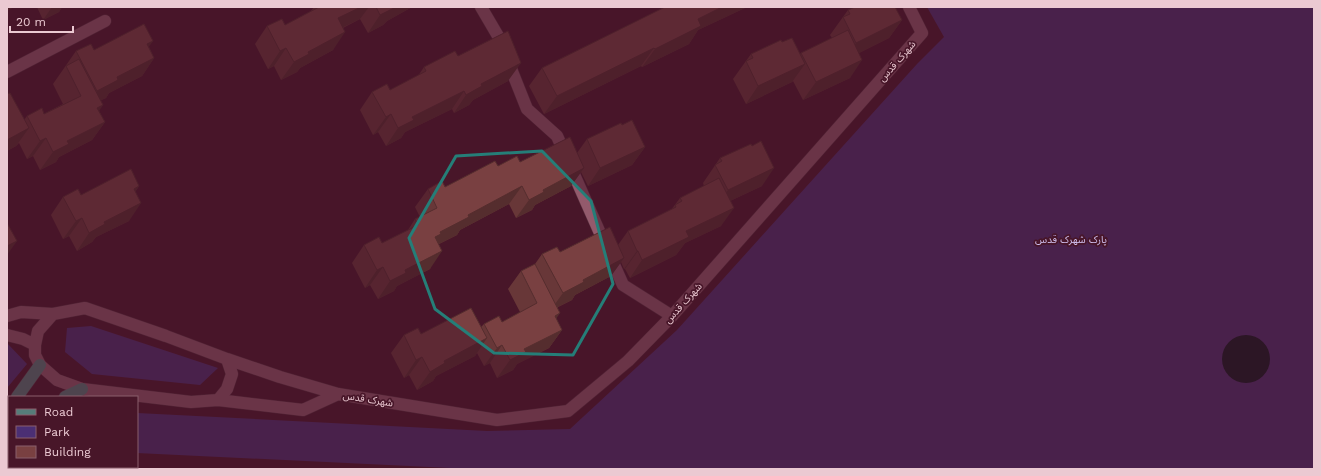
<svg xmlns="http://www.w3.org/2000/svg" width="1321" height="476" viewBox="0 0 1321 476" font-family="'Work Sans','Noto Sans Arabic',sans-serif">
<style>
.green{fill:#4b2f74}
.water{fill:#091721}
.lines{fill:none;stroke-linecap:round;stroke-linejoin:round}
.minor-casing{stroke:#5d3443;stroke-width:13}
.tertiary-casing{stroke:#5d3443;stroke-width:13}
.primary-casing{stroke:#5d3443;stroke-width:13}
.minor{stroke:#935a6c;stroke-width:12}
.tertiary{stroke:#935a6c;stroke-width:12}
.primary{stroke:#567d7a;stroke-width:12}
.wall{fill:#683738}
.shaded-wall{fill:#552d2e}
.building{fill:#794041;stroke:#552d2e}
.marked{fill:none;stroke:#257e78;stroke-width:3;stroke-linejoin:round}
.labels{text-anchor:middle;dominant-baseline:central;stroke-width:3.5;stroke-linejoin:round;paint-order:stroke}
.street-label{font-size:10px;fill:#ebc9d2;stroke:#481629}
.park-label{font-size:10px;fill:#d1c1f1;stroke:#481629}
</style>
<rect width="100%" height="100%" fill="#481629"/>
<path class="green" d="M927 7H1314V469H471L137 453V413L487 431 570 429 677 330 917 64 944 37Z
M91 326 218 368 200 385 92 374 65 352 67 328Z
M7 343 27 364 7 388Z"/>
<path class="water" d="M1222 359a24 24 0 1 1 48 0a24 24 0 1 1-48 0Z"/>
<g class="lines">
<g class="minor-casing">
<path id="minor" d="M481 7 498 36 527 109 557 136 623 285 672 316
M7 72 105 21"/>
</g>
<g class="tertiary-casing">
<path id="tertiary" d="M85 308 166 336 227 359 232 374 227 389 218 400 191 402 82 389 57 380 40 365 35 355V345L38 331 53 314Z
M7 316 21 312 53 314
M7 335 23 339 35 345
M227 359 280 377 338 394 497 420 568 411 628 361 672 316 922 33 909 7
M218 400 303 410 338 394"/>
</g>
<g class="primary-casing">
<path id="primary" d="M17 397 40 365
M65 397 82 389
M7 408 9 406
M7 464H9
M77 467 111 469"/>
</g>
<use href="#minor" class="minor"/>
<use href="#tertiary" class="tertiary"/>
<use href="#primary" class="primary"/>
</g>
<path class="wall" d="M37 7H62L59 12 43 20Z
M314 7H412L387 21 383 25 368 33 360 19 343 28 333 50 300 68 297 72 281 80 274 66 268 69 255 44 267 26 285 25 311 11Z
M665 7H747L698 30 689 44 642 67 641 66 544 114 529 86 542 68Z
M848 10 902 20 889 38 859 53 850 78 803 100 793 81 792 82 746 104 733 79 751 54 782 42 800 54 801 53 832 38 830 35Z
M149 47 154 58 142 76 109 93 106 98 101 100 99 111 105 122 92 140 59 157 56 162 40 170 33 156 27 159 19 143 16 146 7 151V94L24 120 27 116 44 114 63 104 53 84 76 51 94 50Z
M458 56 508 81 473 100 469 105 454 113 452 109 405 132 401 138 386 146 378 132 373 135 360 110 372 92 390 90 418 76 424 67Z
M622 125 645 147 632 165 588 186 581 172 571 186 535 205 532 210 516 218 509 204 460 230 457 235 439 244 430 269 397 286 394 291 378 299 370 285 365 288 352 263 364 245 382 243 408 230 415 219 420 217 415 207 428 189 445 187 498 166 577 153 587 139Z
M720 158 762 186 730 201 721 226 685 243 676 255 630 278 625 269H624L621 262 611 276 575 295 572 300 558 307 556 319 562 330 549 348 517 364 513 370 497 378 490 363 484 366 477 353 475 356 436 376 433 381 417 390 409 375 404 378 391 353 404 335 481 327 484 324 502 322 520 312 508 289 521 271 535 264 542 254 618 245 628 231 671 210 680 198 704 186 703 183Z
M139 186 135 192 129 221 96 237 92 242 77 251 69 236 63 239 51 215 63 197 81 195Z"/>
<path class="shaded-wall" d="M7 7H14L7 11Z
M52 7H62L59 12 43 20Z
M361 7H369L360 19 325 36 338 18Z
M393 7H412L387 21 383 25 368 33 380 15Z
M722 7H747L698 30 689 44 642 67 655 49 698 19Z
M902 20 889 38 843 61 856 43Z
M345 32 333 50 300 68 297 72 281 80 294 62 308 52Z
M153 41 140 59 147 44Z
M286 48 274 66 268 69 280 51Z
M654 48 641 66 544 114 557 96Z
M154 58 142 76 109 93 106 98 84 109 97 91 117 77Z
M862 60 850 78 803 100 816 82Z
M521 63 508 81 473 100 469 105 454 113 466 95 481 84Z
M805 64 792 82 746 104 758 86Z
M464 91 452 109 405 132 401 138 386 146 398 128 412 117Z
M103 105 91 123 97 108Z
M391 114 378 132 373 135 386 117Z
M105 122 92 140 59 157 56 162 40 170 53 152 67 141Z
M29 128 16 146 7 151V140Z
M46 138 33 156 27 159 40 141Z
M645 147 632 165 588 186 600 168Z
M584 168 571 186 535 205 532 210 516 218 529 200 543 190Z
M774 168 762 186 715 208 728 190Z
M139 186 127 204 134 189Z
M522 186 509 204 460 230 457 235 431 248 435 237 440 232 468 215Z
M141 203 129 221 96 237 92 242 77 251 89 233 104 222Z
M734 208 721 226 685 243 676 255 630 278 642 260 686 231Z
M82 218 69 236 63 239 76 221Z
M17 241 7 255V246Z
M442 251 430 269 397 286 394 291 378 299 390 281 405 270Z
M637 251H638L625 269H624Z
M624 258 611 276 575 295 572 300 550 311 563 293 583 280Z
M383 267 370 285 365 288 377 270Z
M560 313 548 331 555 316Z
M562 330 549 348 517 364 513 370 497 378 510 360 524 349Z
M487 338 475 356 436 376 433 381 417 390 430 372 444 361Z
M502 345 490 363 484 366 497 348Z
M422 357 409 375 404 378 416 360Z"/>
<path class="building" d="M319 7H361L338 18 345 32 308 52 309 54 294 62 286 48 280 51 267 26 282 19 285 25Z
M376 7H396L380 15Z
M665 7H722L698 19 701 26 655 49 654 48 557 96 542 68Z
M855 7H895L902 20 856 43 843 17 850 14 848 10Z
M144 24 153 41 147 44 154 58 117 77 118 80 97 91 76 51 91 44 94 50Z
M848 30 862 60 816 82 801 53Z
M508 31 521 63 481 84 482 86 466 95 464 91 412 117 414 120 398 128 391 114 386 117 372 92 387 84 390 90 426 71 424 67 455 51 458 56Z
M792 38 805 64 758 86 746 61 753 58 751 54 781 40 782 42Z
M79 59 103 105 97 108 105 122 67 141 69 144 53 152 46 138 40 141 27 116 42 108 44 114 81 96 66 66Z
M10 93 29 128 7 140V94Z
M632 120 645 147 600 168 587 139 621 123 622 125Z
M570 137 584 168 543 190 544 192 529 200 522 186 468 215 469 217 440 232 441 234 435 237 442 251 405 270 406 273 390 281 383 267 377 270 364 245 379 237 382 243 418 225 415 219 437 208 428 189 442 181 445 187 495 161 498 166 517 156 520 162Z
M761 141 774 168 728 190 715 165 722 161 720 158 751 144 752 146Z
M131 169 139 186 134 189 141 203 104 222 105 224 89 233 82 218 76 221 63 197 78 189 81 195Z
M719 178 734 208 686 231 689 237 642 260 638 251H637L628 231 676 207 675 205 682 201 680 198Z
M7 223 17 241 7 246Z
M610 227 624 258 583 280 584 282 563 293 542 254 557 247 560 252Z
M535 264 560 313 555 316 562 330 524 349 526 352 510 360 502 345 497 348 484 324 499 316 502 322 537 303 521 271Z
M471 308 487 338 444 361 445 363 430 372 422 357 416 360 404 335 418 328 421 334Z"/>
<path d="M0 0H1321V476H0ZM542 151 591 201 613 284 573 355 494 353 435 309 409 238 456 156Z" fill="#481629" fill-opacity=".55" fill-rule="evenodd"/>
<path class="marked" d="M542 151 591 201 613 284 573 355 494 353 435 309 409 238 456 156Z"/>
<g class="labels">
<g class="street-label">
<text transform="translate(897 61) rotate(-49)">شهرک قدس</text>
<text transform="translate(683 303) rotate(-48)">شهرک قدس</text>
<text transform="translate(368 399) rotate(9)">شهرک قدس</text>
</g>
<g class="park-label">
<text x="1071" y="239">پارک شهرک قدس</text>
</g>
</g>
<rect width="1321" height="476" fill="none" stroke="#ebc9d2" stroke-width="16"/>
<rect x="8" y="396" width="130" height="72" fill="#481629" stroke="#895e6d"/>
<rect x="16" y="409" width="20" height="6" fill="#567d7a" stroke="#895e6d"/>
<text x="44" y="416" font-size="12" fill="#ebc9d2">Road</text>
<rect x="16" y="426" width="20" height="12" fill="#4b2f74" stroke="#895e6d"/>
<text x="44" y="436" font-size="12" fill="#ebc9d2">Park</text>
<rect x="16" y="446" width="20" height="12" fill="#794041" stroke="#895e6d"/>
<text x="44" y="456" font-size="12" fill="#ebc9d2">Building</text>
<path d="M10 26v6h63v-6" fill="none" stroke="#ebc9d2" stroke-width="2"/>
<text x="16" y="26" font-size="12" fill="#ebc9d2" stroke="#481629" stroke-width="3" paint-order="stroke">20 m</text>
</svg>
